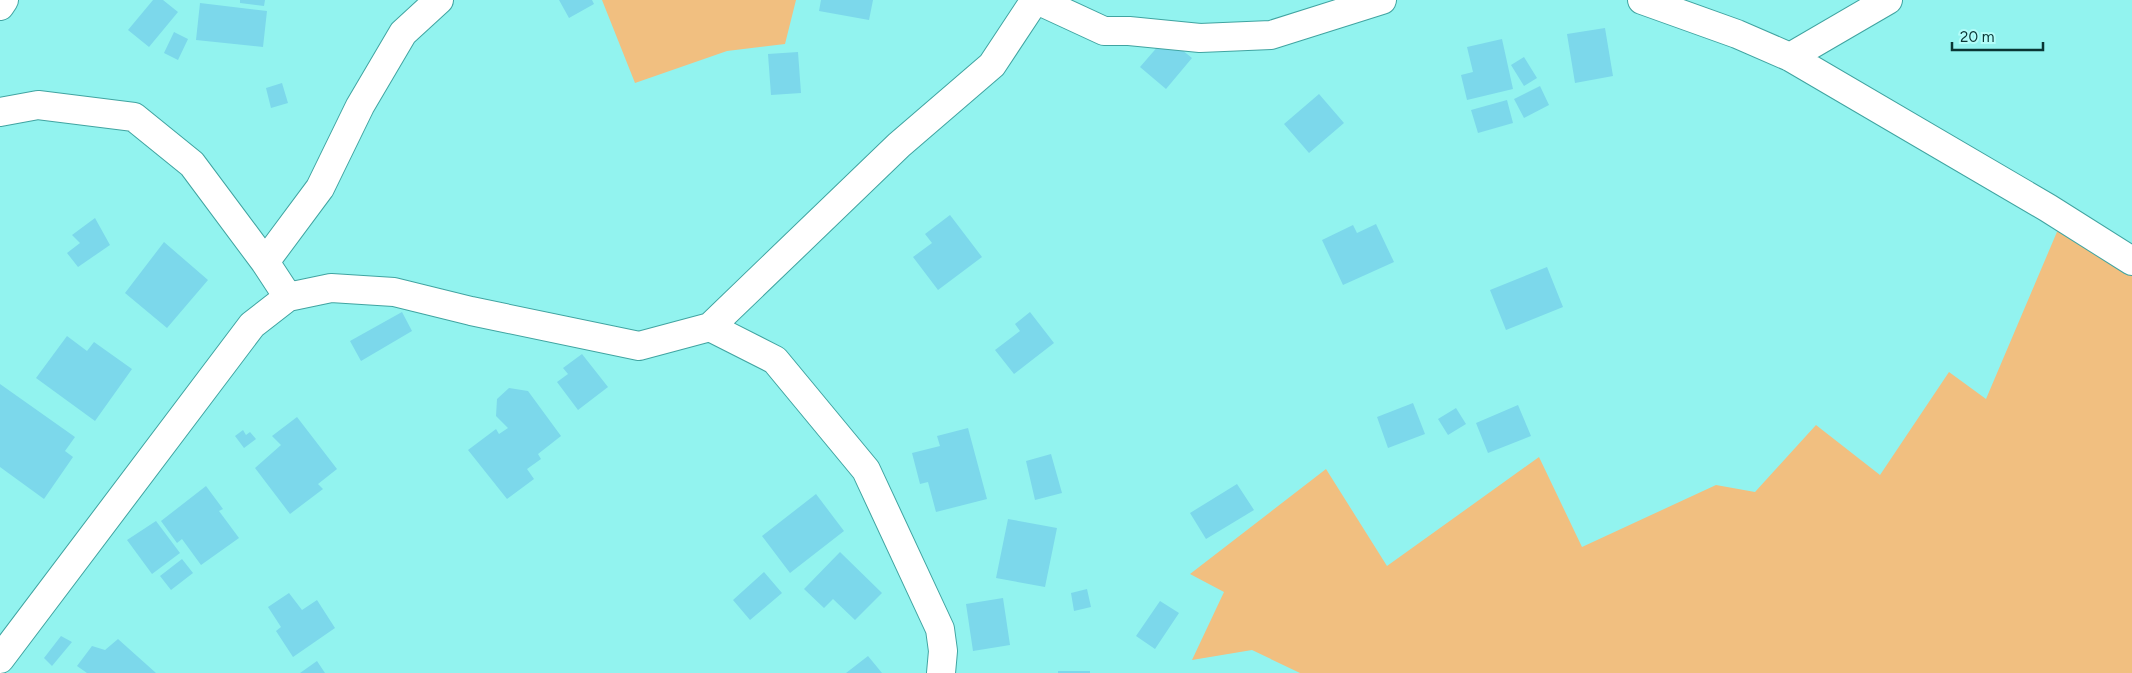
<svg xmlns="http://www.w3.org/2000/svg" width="2132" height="673" viewBox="0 0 2132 673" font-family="Figtree,sans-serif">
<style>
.green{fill:#f1bf80}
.building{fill:#7cd8eb}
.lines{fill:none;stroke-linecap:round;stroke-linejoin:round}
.minor-casing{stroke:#40a4a1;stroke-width:30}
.minor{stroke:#fff;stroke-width:28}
</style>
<rect width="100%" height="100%" fill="#92f3ef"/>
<path class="green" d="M602 0H796L785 44 727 51 635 83Z
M2065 213 2132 249V673H1300L1252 650 1192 660 1224 592 1190 574 1326 469 1387 566 1539 457 1582 547 1716 485 1755 492 1816 425 1880 475 1949 372 1986 399Z"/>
<path class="building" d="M153 0H163L178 12 149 47 128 30Z
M240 0H265L264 6 240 3Z
M559 0H592L594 4 569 18Z
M821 0H873L869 20 819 11Z
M200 3 267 11 263 47 196 40Z
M1605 28 1613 76 1575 83 1567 34Z
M174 32 188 39 178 60 164 53Z
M1166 37 1192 58 1166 89 1140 67Z
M1502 39 1513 89 1467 100 1461 75 1473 72 1467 47Z
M798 52 801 93 771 95 768 54Z
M1524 57 1537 78 1524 86 1511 65Z
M282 83 288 103 271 108 266 88Z
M1540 86 1549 105 1524 118 1514 99Z
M1319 94 1344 123 1309 153 1284 124Z
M1507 100 1513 123 1478 133 1471 110Z
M950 215 982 257 938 290 913 257 932 243 925 234Z
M95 218 110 245 78 267 67 253 80 243 72 235Z
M1376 224 1394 262 1343 285 1322 240 1353 225 1357 233Z
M164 242 208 280 167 328 125 293Z
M1547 267 1563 307 1506 330 1490 290Z
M402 312 412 331 361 361 350 341Z
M1030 312 1054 343 1014 374 995 350 1020 331 1015 324Z
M67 336 87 351 94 342 132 369 95 421 36 378Z
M582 354 608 387 578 410 557 382 568 374 563 368Z
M0 384 75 437 65 451 73 457 44 499 0 467Z
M509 388 528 391 561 436 538 454 541 459 527 469 534 479 507 499 468 450 496 429 499 434 508 428 496 416 497 399Z
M1413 403 1425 434 1388 448 1377 417Z
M1518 405 1531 436 1488 453 1476 423Z
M1456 408 1466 424 1448 435 1438 419Z
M297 417 337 469 318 484 323 489 290 514 255 468 281 445 272 436Z
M968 428 987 499 936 512 928 482 920 484 912 453 940 446 937 436Z
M243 430 246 435 250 432 256 439 244 448 235 436Z
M1051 454 1062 493 1035 500 1026 461Z
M1237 484 1254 510 1206 539 1190 513Z
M206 486 223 509 219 511 239 538 201 565 182 539 177 543 161 521Z
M816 494 844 531 790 573 762 536Z
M1008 519 1057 528 1045 587 996 578Z
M156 521 180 553 152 574 127 540Z
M840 552 882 593 855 620 833 599 824 608 804 589Z
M182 559 193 573 171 590 160 576Z
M764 572 782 593 750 620 733 600Z
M1087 589 1091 607 1074 611 1071 593Z
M289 593 302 610 317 600 335 628 293 657 276 631 281 627 268 607Z
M1003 598 1010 645 973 651 966 604Z
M1160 601 1179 613 1155 649 1136 636Z
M61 636 72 642 52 666 44 658Z
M118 639 156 673H87L77 666 92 646 105 650Z
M868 656 882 673H846Z
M317 661 325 673H300Z
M1058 671H1090V673H1058Z"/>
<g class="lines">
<g class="minor-casing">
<path id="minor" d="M1037 0 1104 31H1129L1200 38 1271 35 1382 0
M1642 0 1737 34 1790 57 2048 208 2132 261
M0 6 4 0
M1790 57 1888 0
M0 112 38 105 134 117 192 164 265 262 288 297
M265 262 320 188 360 106 403 33 439 0
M710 327 899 145 992 65 1035 0
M0 659 252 325 288 297 331 288 394 292 471 311 639 346 710 327 775 360 866 470 940 629 943 651 941 673"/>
</g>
<use href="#minor" class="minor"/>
</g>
<path d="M1952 42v8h91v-8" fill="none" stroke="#093534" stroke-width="2.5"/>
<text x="1960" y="42" font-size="15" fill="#093534" stroke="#b2fdf9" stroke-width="4" paint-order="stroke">20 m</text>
</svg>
